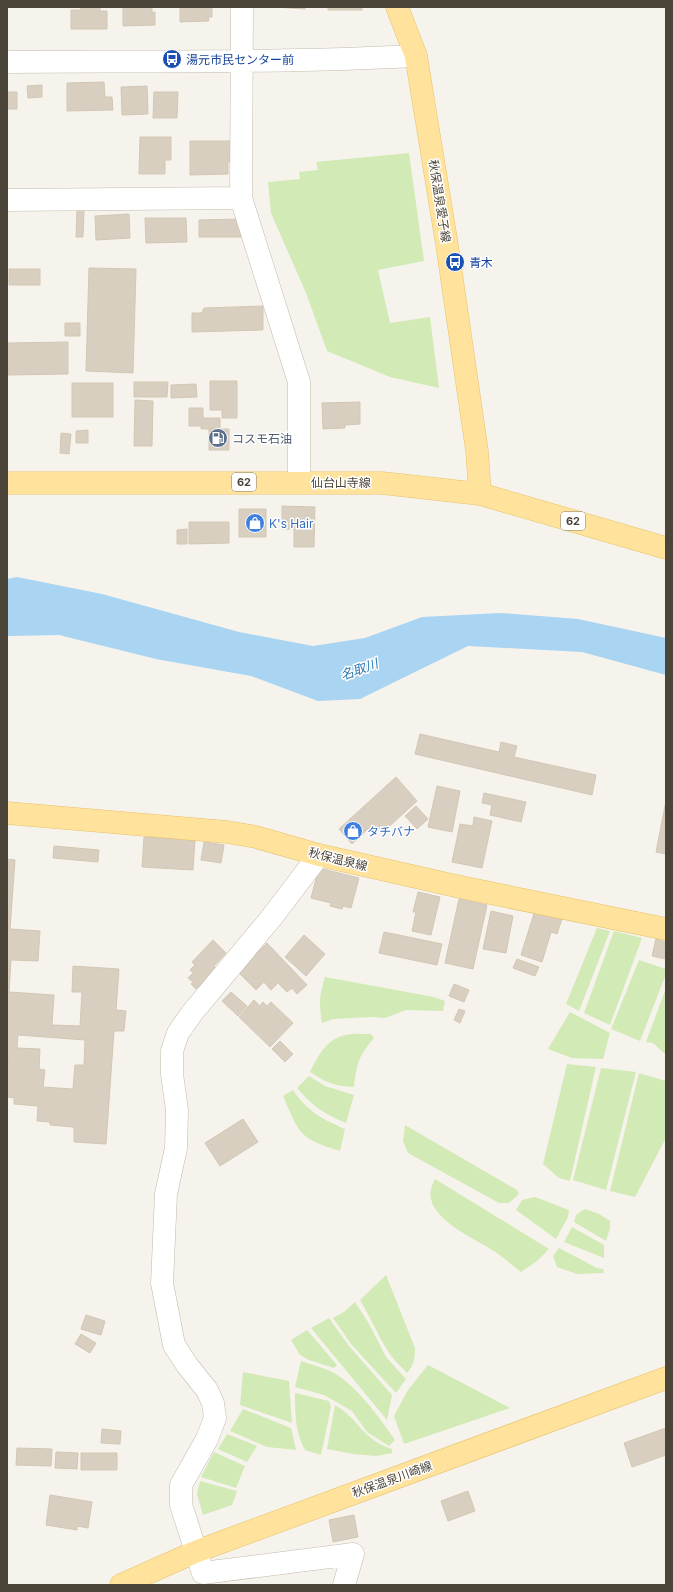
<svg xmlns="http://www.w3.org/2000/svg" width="673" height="1592" viewBox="0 0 673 1592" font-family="Inter,'Noto Sans JP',sans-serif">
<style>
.green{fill:#d2eab5}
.water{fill:#a9d4f2}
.building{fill:#d8cfc1;stroke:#d3c7b4;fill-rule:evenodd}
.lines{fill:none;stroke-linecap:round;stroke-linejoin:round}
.minor-casing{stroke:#c2bbae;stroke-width:23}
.major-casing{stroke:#e6c16a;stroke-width:23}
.minor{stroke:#fff;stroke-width:22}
.major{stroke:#ffe39c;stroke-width:22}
.labels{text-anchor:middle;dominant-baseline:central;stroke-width:3;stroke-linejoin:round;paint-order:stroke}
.shield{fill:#fff;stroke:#817c74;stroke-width:1}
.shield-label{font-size:11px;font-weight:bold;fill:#4b4439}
.transit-label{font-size:12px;fill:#164399;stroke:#fff;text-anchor:start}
.street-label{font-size:12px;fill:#4b4439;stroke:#fff}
.service-label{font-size:12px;fill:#4e5e75;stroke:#fff;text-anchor:start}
.shop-label{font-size:12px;fill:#366cbe;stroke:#fff;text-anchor:start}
.water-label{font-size:13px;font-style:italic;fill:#2e7ab2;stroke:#fff}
</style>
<rect width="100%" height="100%" fill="#f6f3ec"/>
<path class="green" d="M409 153 424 261 378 270 390 323 430 317 439 388 390 377 327 351 306 293 271 213 268 182 300 179 299 172 318 170 316 162Z
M597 928 610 931 579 1011 566 1004Z
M614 931 642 938 610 1025 584 1013Z
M639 960 666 969V974L640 1041 611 1029Z
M325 977 434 997 445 1001 443 1011 406 1010 385 1018 371 1017 333 1019 322 1023C319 1004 319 996 325 977Z
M666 988V1055L653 1043 646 1042Z
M570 1012 610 1033 603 1059 572 1058 548 1049Z
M371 1034 374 1038C358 1057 357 1063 354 1087 334 1086 327 1083 310 1072 318 1056 327 1038 346 1035 354 1033 363 1034 371 1034Z
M567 1064 596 1067 570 1181 559 1178 543 1164Z
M601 1068 636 1072 606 1190 573 1180Z
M639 1073 666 1081V1138L635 1197 610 1191Z
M309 1076 325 1086 354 1095 346 1123C326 1115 311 1105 297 1088Z
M293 1090C308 1112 322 1119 345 1129L340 1151C299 1138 300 1135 283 1096Z
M405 1125 517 1190 519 1194 509 1203H499L408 1153 403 1141Z
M435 1179 549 1249 537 1261 521 1272C513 1266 505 1259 497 1253 478 1240 436 1223 431 1199 429 1192 432 1185 435 1179Z
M535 1197 569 1210 568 1217 556 1239 516 1210 522 1200Z
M585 1209 599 1214 610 1221V1228L606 1241 574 1222 576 1215Z
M572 1227 604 1245V1258L564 1242Z
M559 1248 597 1268 603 1269 604 1273 577 1274 557 1267 553 1256Z
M386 1275 415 1348C415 1358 414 1365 407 1373 402 1367 396 1362 392 1357 379 1339 371 1318 360 1300Z
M355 1302 368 1322 386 1357 406 1379 396 1393 351 1344 333 1318 344 1312Z
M329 1318 349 1346 392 1395 387 1420 311 1328Z
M307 1330 337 1365 334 1368 309 1360 300 1355 291 1340Z
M301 1361C310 1364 321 1367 330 1371 354 1382 380 1418 395 1440L389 1446 367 1432 352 1411 324 1395 295 1387Z
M428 1365 510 1408 404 1444 394 1416 408 1390Z
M243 1372 289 1381 292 1423 240 1405Z
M295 1393 329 1401 331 1407 321 1455 305 1450C295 1432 295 1413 295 1393Z
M335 1405C358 1418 364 1441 392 1449V1453L377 1456 353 1454 327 1449Z
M243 1409 291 1428 296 1450 267 1447 230 1431Z
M227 1434 257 1446 247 1462 218 1449Z
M214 1452 245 1466 236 1488 201 1477Z
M200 1481 237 1491 232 1505 203 1515 197 1494Z"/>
<path class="water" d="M17 577 102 594 239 632 313 646 365 638 422 617 500 613 578 619 666 638V675L582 652 468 646 360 699 318 701 251 676 156 659 59 635 7 636V579Z"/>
<path class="building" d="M81 7H100V11H107V29H71V10H81Z
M123 7H152V13L155 12V25L123 26Z
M180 7H212V17H208L209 21 180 22Z
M275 7H305V9Z
M328 7H362V10H328Z
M104 82 105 97H112L113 110 67 111V83Z
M42 85V97L28 98 27 86Z
M147 86 148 114 122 115 121 87Z
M7 92H17V109H7Z
M154 92H178L177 118H153Z
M140 137H171V160H165V174H139Z
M190 141H233V162H228V174L190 175Z
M77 210H84L83 237H76Z
M129 214 130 238 96 240 95 216Z
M145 218H186L187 242 146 243Z
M243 219V237H199V220Z
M89 268 136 269 133 373 86 371Z
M9 269H40V285H9Z
M263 306V330L192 332V313H202L204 308Z
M65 323H80V336H65Z
M68 342V374L8 375 7 343Z
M210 381H237V418H222V410H210Z
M134 382H168L167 397H134Z
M72 383H113V417H72Z
M196 384 197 397 171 398V385Z
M135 400 153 401 152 446H134Z
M360 402V424L345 425V428L323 429 322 403Z
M189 408H203V418H220V429H201V426H189Z
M209 429H229V450H209Z
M88 430V443H76V431Z
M61 433 71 434 69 454 60 453Z
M282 506 315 507 314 547H294V529H282Z
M239 509H266V537H239Z
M189 522H229V543L189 544Z
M187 529V544H177V530Z
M420 734 499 752 501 742 517 746 514 757 596 775 592 795 415 754Z
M396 777 417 801 383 832 380 828 374 833 369 828 352 844 339 829Z
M437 786 460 791 452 832 428 827Z
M484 793 526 802 521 822 490 815 492 805 482 803Z
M666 801V854L656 852Z
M416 806 428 819 417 829 405 816Z
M474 817 492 821 482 868 452 862 460 824 473 826Z
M144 837 195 840 193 870 142 867Z
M204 842 224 845 221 863 201 860Z
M54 846 99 850 98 862 53 858Z
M7 859 15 860 10 929 40 931 38 961 11 960 9 992 54 995 52 1025 80 1026 82 992H72L73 966 119 969 116 1010 126 1011 124 1031H114L106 1144 74 1142V1127L50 1125V1122L37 1121 38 1106 14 1104V1098L7 1097V1068L9 1053H7ZM18 1035 85 1040 84 1065H75L73 1089 43 1087 45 1070 39 1069 40 1049 17 1048Z
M319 868 359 878 351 908 343 906 342 909 330 906 331 903 311 898Z
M418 892 440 897 431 935 412 931 416 912H413Z
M459 899 487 905 473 969 445 963Z
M535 910 562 919 557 934 551 932 542 962 521 955Z
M491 911 513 916 506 953 483 949Z
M384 932 442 944 437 965 379 953Z
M304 935 325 954 306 976 285 957Z
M656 939 666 942V959L652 956Z
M213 940 226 953 214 966 218 970 202 988 199 986 196 989 191 984 193 982 188 978 193 973 190 970 195 965 192 962Z
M267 943 307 985 297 994 292 988 287 992 278 983 271 990 264 982 256 990 238 972Z
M517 959 539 967 535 976 513 968Z
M454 984 469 990 464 1002 449 996Z
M231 992 247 1006 238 1016 222 1001Z
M254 1000 260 1006 263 1002 267 1006 271 1002 293 1023 270 1047 239 1017Z
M459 1009 465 1011 460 1023 454 1020Z
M280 1041 293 1054 285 1062 272 1049Z
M243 1119 258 1142 220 1166 205 1143Z
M86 1315 105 1321 101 1335 81 1329Z
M81 1334 96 1343 90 1353 75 1344Z
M666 1428V1455L632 1467 624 1443Z
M102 1429 121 1431 120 1444 101 1443Z
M17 1448 52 1449 51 1466 16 1465Z
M56 1452 78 1453 77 1469 55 1468Z
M81 1453H117V1470H81Z
M468 1491 475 1511 448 1521 441 1501Z
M50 1495 92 1502 88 1528 77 1526V1530L46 1525Z
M354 1515 358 1537 333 1542 329 1520Z"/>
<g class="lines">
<g class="minor-casing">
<path id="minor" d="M242 7 241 198 299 382V482
M7 62C143 61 280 63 416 56
M7 200 241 198
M319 855 272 917 192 1013 178 1033 172 1051V1074L177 1110 176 1148 166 1194 162 1283 174 1345 187 1365 207 1390 213 1403 215 1418 207 1439 181 1485V1505L203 1573 353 1554 344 1585"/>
</g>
<g class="major-casing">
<path id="major" d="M397 7 416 56 447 245 477 451 480 494
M7 483H382L480 494 666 548
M7 813 227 832 256 837 319 855 456 886 666 929
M121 1585 195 1552 666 1378"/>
</g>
<use href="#minor" class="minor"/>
<use href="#major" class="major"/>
</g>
<defs>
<g id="bus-disc" transform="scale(1)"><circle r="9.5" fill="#1a4fb4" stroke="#fff"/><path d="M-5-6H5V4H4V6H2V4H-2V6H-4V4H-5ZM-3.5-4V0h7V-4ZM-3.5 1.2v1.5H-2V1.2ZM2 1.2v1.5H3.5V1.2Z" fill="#fff"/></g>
<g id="fuel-disc" transform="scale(1)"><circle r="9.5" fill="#5c6f8a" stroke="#fff"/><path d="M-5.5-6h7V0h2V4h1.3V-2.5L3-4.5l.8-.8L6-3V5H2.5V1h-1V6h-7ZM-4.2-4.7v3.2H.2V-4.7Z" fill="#fff"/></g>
<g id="shop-disc" transform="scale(1)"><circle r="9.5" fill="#3f7fe0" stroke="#fff"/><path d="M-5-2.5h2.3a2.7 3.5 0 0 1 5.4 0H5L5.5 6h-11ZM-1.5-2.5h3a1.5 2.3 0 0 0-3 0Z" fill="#fff"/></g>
</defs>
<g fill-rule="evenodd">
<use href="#bus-disc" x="172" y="59"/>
<use href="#bus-disc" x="455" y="262"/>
<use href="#fuel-disc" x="218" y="438"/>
<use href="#shop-disc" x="255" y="523"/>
<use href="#shop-disc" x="353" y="831"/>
</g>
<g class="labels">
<g class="shield">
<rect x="232" y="473" width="24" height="18" rx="3"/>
<rect x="561" y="512" width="24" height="18" rx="3"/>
</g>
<g class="shield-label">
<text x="244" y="482">62</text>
<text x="573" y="521">62</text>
</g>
<g class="transit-label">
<text x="186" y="59">湯元市民センター前</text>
<text x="469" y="262">青木</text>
</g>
<g class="street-label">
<text transform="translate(440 201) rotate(81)">秋保温泉愛子線</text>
<text x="341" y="482">仙台山寺線</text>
<text transform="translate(338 859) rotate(14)">秋保温泉線</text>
<text transform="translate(392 1479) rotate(-20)">秋保温泉川崎線</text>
</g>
<g class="service-label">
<text x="232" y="438">コスモ石油</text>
</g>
<g class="shop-label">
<text x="269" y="523">K's Hair</text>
<text x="367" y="831">タチバナ</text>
</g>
<g class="water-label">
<text transform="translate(359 669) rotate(-20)">名取川</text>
</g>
</g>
<rect width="673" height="1592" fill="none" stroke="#4b4439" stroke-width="16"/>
</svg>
